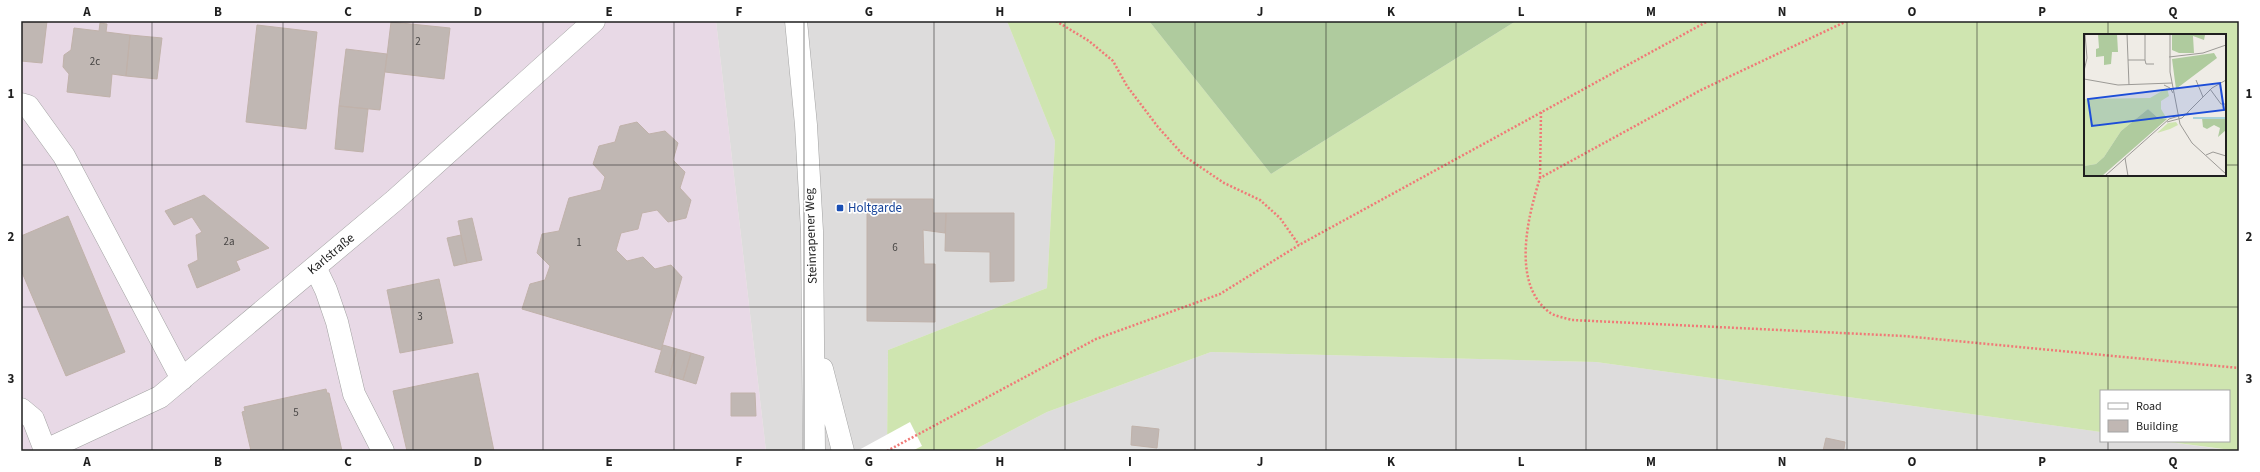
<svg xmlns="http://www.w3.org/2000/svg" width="2260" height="472" viewBox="0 0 2260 472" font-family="'Source Sans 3',sans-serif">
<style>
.residential{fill:#dddcdc}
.industrial{fill:#e8d9e6}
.grass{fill:#cfe5b0;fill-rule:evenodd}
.forest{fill:#afcb9e}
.pier{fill:#fff}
.building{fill:#c0b7b3;stroke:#c0b2aa}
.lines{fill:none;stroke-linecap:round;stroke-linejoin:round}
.minor-casing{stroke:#a3a3a3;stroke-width:23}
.path{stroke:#f07977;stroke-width:2.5;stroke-dasharray:2 2;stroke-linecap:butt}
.minor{stroke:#fff;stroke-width:22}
.grid{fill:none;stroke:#1f1f1f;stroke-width:1;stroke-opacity:0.55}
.transit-dot{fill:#1a4fb4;stroke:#fff;stroke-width:1.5}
.labels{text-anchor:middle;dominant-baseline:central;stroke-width:3.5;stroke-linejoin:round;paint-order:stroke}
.number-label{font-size:11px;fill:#474544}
.transit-label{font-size:13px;fill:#164399;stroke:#fff;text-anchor:start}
.street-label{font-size:13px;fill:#1f1f1f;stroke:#fff}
.inset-river{fill:none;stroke:#aad3da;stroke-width:2}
.inset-road{fill:none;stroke:#9c9a96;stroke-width:1}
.view{fill:#1d4ed8;fill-opacity:0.15;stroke:#1d4ed8;stroke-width:2}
.inset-edge{fill:none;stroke:#1f1f1f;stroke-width:2}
.neatline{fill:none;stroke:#1f1f1f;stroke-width:1.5}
.grid-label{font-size:13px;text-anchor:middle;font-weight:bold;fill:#1f1f1f}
</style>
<rect width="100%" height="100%" fill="#efece6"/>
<path class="residential" d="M716 21H1007L1055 141 1047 288 888 350 887 451H766Z
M1211 352 1596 362 2101 432V441H2162L2234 451H972L1047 412Z"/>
<path class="industrial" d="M21 21H716L766 451H21Z"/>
<path class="grass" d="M1007 21H1149L1271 174 1516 21H2239V451L2162 441H2229V391H2101V432L1596 362 1211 352 1047 412 972 451H887L888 350 1047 288 1055 141ZM2085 35H2225V175H2085Z"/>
<path class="forest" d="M1149 21H1516L1271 174Z"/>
<path class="pier" d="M910 422 922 446 912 451H857Z"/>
<path class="building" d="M21 21H47L42 63 21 61Z
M391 22 450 28 444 79 385 72Z
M100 23 107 24 106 32 130 35 126 76 112 74 110 97 67 92 69 74 63 67 64 55 71 50 74 28 99 31Z
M257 25 317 32 306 129 246 122Z
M130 35 162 38 157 79 126 76Z
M346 49 387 54 380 110 339 106Z
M339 106 368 109 363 152 335 149Z
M637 122 649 134 665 131 678 143 673 160 685 172 680 188 691 200 686 218 668 222 657 210 642 213 638 229 621 233 616 250 627 261 643 257 655 269 671 265 682 277 661 350 522 309 530 284 545 280 550 266 537 253 542 234 559 231 569 198 601 190 605 177 593 164 599 146 615 142 620 126Z
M204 195 269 248 236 261 240 270 197 288 188 265 198 260 196 235 202 232 192 217 174 225 165 211Z
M867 199H933V213H946L945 233 923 230 924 264H935V322L867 321Z
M946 213H1014V281L990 282V252L945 251Z
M68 216 125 352 66 376 21 270V236Z
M472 218 482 260 467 263 458 221Z
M461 235 467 263 454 266 447 238Z
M439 279 453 343 400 353 387 290Z
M663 345 677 349 669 376 655 372Z
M677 349 691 353 683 380 669 376Z
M691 353 704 357 696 384 683 380Z
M478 373 494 451H407L393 391Z
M326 389 327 393H329L342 451H251L242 412 245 411 244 407Z
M731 393H755L756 416H731Z
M1132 426 1159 429 1157 448 1131 445Z
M1826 438 1845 442 1844 449 1842 451H1823Z"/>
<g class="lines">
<g class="minor-casing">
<path id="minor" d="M796 21 806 125 812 231 814 451
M21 104 28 106 64 156 182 379
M315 267 326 290 337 322 354 394 383 451
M822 369 843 451
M21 409 33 419 45 450
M44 451 160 397 395 200 594 21"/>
</g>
<path class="path" d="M1056 21 1089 41 1113 61 1127 86 1158 127 1184 156 1224 183 1260 200 1280 218 1299 245
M1847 21 1701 90 1540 178C1528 216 1511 283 1549 312 1554 316 1565 318 1572 320L1904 336 2239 368
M1540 178 1541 112
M887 451 1096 339 1220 294 1299 245 1708 21"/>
<use href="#minor" class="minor"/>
</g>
<path class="grid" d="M152 21V451M283 21V451M413 21V451M543 21V451M674 21V451M804 21V451M934 21V451M1065 21V451M1195 21V451M1326 21V451M1456 21V451M1586 21V451M1717 21V451M1847 21V451M1977 21V451M2108 21V35M21 165H2085M2225 165H2239M2108 175V391M21 307H2239M2108 441V451"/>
<rect class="transit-dot" x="836" y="204" width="8" height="8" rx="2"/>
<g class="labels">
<g class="number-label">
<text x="418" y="41">2</text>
<text x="95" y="61">2c</text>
<text x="229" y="241">2a</text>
<text x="579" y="242">1</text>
<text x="895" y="247">6</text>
<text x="420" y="316">3</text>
<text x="296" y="412">5</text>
</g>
<g class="transit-label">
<text x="848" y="208">Holtgarde</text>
</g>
<g class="street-label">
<text transform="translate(811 236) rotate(-92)">Steinrapener Weg</text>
<text transform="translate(331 254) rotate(-40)">Karlstraße</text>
</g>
</g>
<g transform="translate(2084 34)">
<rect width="142" height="142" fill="#efece6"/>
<path d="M83 54 85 62 77 67V75L83 85 73 83 64 75 37 97 20 123 12 130 0 132V65L66 64ZM92 88 94 91 86 95 73 99 84 89Z" fill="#cfe5b0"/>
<path d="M14 0H33L34 18H28L27 30 20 31V22L12 23V15L15 14ZM88 0H125L121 1 120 6 109 2 110 19H95L88 16ZM130 19 133 24 92 55 88 25ZM64 75 73 83 83 85 18 142H0V132L12 130 20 123 37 97ZM118 84 142 85V96L134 103 136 94 130 91 123 95 119 93Z" fill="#afcb9e"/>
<path class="inset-river" d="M109 84H142"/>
<path class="inset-road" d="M43 0 45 51M86 0V38L96 90 108 109 142 140M85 23 119 19 142 11M44 26H61V0M61 26 62 30H70M0 37 3 24 1 0M0 45 34 51 88 49M112 46 119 63M80 51 86 54 89 59M126 55 137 70H142M83 88 98 84 128 54 142 46M122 121 129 118 142 122M41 124 44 142M21 142 85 85 105 79"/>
<path class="view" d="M136 49 140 76 8 92 4 65Z"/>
<rect width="142" height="142" class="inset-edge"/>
</g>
<rect width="2260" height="472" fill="none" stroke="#ffffff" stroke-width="44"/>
<rect x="2100" y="390" width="130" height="52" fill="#ffffff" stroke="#a5a5a5"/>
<rect x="2108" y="403" width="20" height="6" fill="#ffffff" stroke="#a5a5a5"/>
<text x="2136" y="410" font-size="12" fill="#1f1f1f">Road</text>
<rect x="2108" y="420" width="20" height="12" fill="#c0b7b3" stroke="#a5a5a5"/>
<text x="2136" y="430" font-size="12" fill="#1f1f1f">Building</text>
<rect x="22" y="22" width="2216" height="428" class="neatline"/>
<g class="grid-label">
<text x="87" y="16">A</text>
<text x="218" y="16">B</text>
<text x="348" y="16">C</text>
<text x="478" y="16">D</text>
<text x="609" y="16">E</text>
<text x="739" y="16">F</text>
<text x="869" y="16">G</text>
<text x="1000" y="16">H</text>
<text x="1130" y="16">I</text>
<text x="1260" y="16">J</text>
<text x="1391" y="16">K</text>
<text x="1521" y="16">L</text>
<text x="1651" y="16">M</text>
<text x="1782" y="16">N</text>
<text x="1912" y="16">O</text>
<text x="2042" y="16">P</text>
<text x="2173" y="16">Q</text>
<text x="11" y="98">1</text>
<text x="2249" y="98">1</text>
<text x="11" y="241">2</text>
<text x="2249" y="241">2</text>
<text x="11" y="383">3</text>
<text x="2249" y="383">3</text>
<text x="87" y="466">A</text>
<text x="218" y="466">B</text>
<text x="348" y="466">C</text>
<text x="478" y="466">D</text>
<text x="609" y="466">E</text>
<text x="739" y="466">F</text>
<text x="869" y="466">G</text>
<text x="1000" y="466">H</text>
<text x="1130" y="466">I</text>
<text x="1260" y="466">J</text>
<text x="1391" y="466">K</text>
<text x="1521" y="466">L</text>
<text x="1651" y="466">M</text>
<text x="1782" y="466">N</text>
<text x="1912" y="466">O</text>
<text x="2042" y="466">P</text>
<text x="2173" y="466">Q</text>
</g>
</svg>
